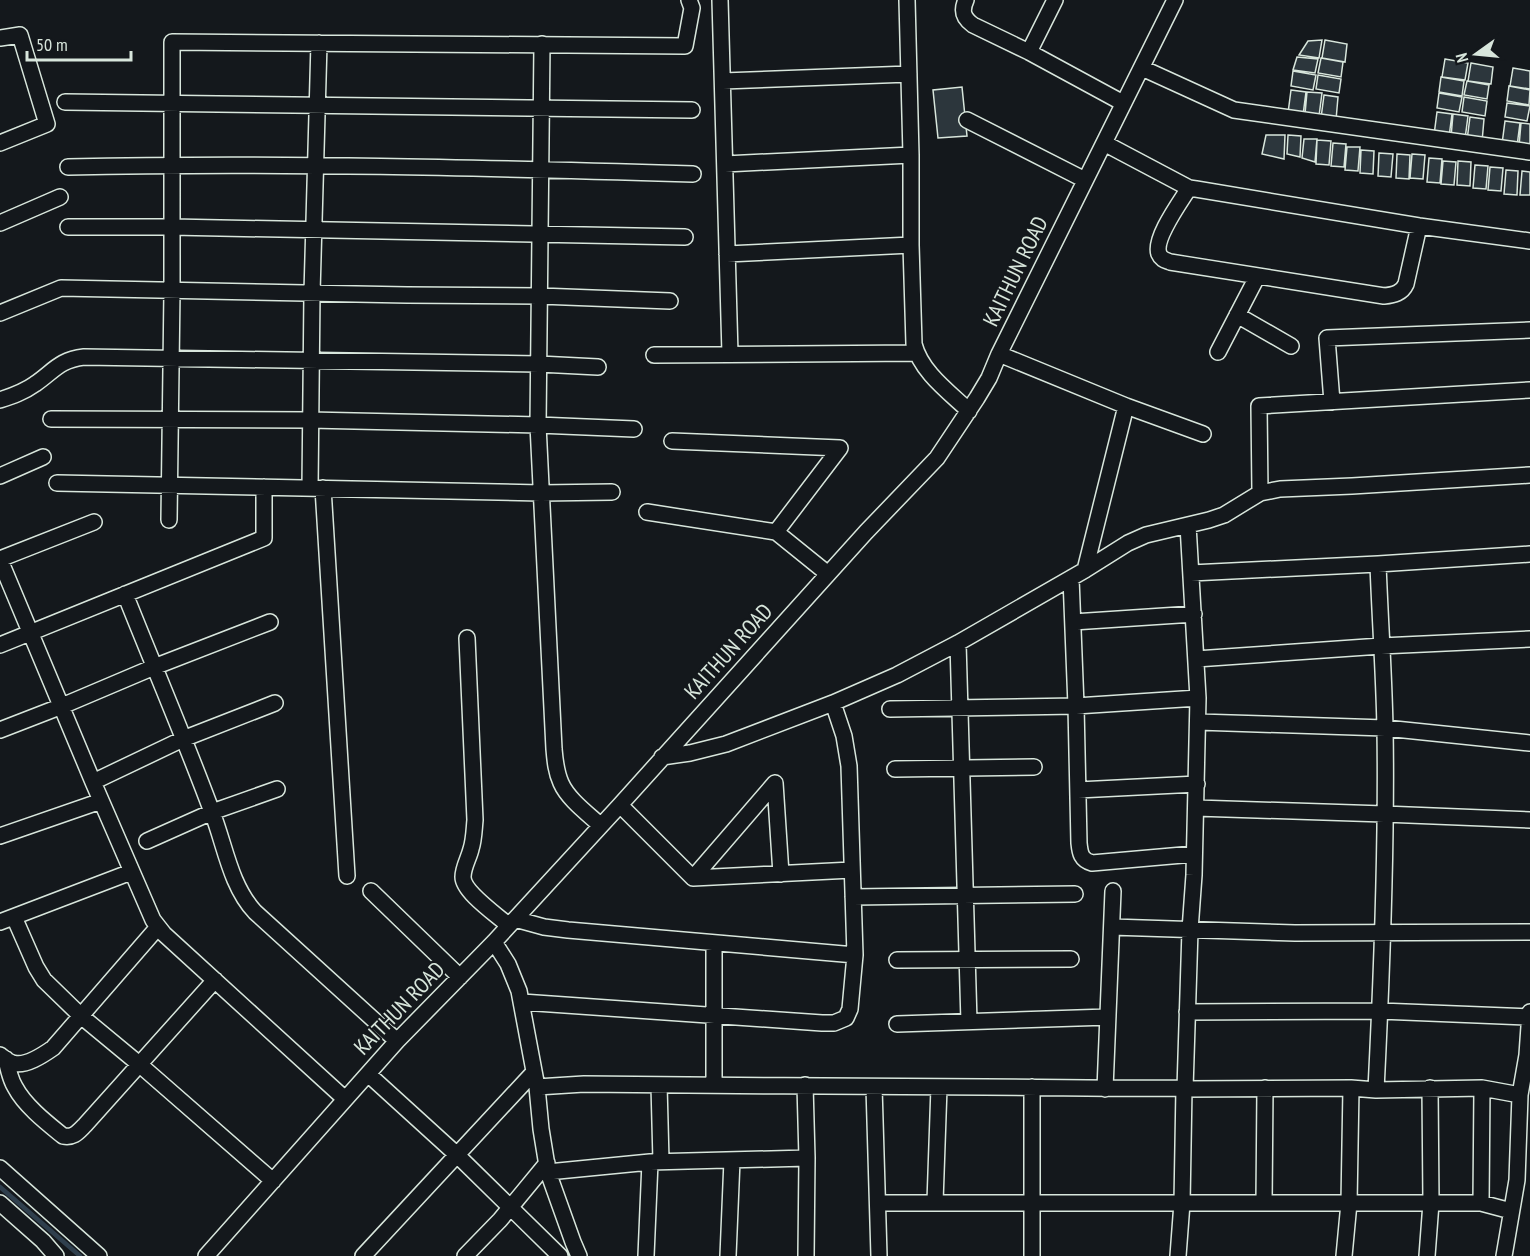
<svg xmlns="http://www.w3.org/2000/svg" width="1530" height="1256" viewBox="0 0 1530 1256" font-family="'PT Sans Narrow',sans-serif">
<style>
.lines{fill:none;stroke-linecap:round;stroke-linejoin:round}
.stream{stroke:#2f3f4d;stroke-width:4.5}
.building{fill:#2c363c;stroke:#d8e6dc;stroke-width:1.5}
.minor-casing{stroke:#d8e6dc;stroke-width:18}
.minor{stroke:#14181c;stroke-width:15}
.labels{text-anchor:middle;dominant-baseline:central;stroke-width:4.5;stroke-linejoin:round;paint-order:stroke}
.street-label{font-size:22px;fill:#d8e6dc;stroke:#14181c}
</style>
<rect width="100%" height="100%" fill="#14181c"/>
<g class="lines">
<path class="stream" d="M0 1187 80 1256"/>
</g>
<path class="building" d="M1322 40 1319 58 1299 55 1308 41Z
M1325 40 1347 44 1345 62 1322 58Z
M1297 57 1318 59 1315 73 1293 70Z
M1321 58 1343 62 1341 77 1318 73Z
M1445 59 1468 63 1465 80 1442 77Z
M1471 63 1493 67 1491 84 1468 81Z
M1513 68 1530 71V89L1510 86Z
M1293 71 1316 75 1313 90 1291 86Z
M1318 75 1341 79 1339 93 1316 89Z
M1441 77 1464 81 1462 96 1439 92Z
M1467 81 1489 85 1487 99 1464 95Z
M1509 86 1530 90 1529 105 1507 101Z
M962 87 967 136 938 138 933 90Z
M1291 90 1306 92 1303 115 1288 113Z
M1307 92 1322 93 1319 116 1305 114Z
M1439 93 1462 97 1459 112 1437 108Z
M1324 95 1338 97 1336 120 1321 118Z
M1464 97 1487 101 1485 116 1462 112Z
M1507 103 1530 106 1527 121 1505 117Z
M1437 112 1452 114 1449 137 1434 135Z
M1453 114 1468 116 1465 139 1451 137Z
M1470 117 1484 119 1482 142 1467 140Z
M1505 121 1520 123 1517 146 1502 144Z
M1521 123 1530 124V147L1519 146Z
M1266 135H1285L1284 159 1262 154Z
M1288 135 1301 136 1300 157 1287 154Z
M1304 139H1317L1315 162 1302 158Z
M1317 140 1331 141 1329 165 1316 164Z
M1333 143 1346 144 1344 167 1331 166Z
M1347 147H1360L1358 171 1345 170Z
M1361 150 1374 151 1373 174 1360 173Z
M1379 153 1393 154 1391 177 1378 176Z
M1397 154 1410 155 1409 179 1396 178Z
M1412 154 1425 155 1423 179 1410 178Z
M1429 158 1442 159 1440 183 1427 182Z
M1443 161 1456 162 1454 185 1441 184Z
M1458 161 1471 162 1470 186 1457 185Z
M1475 165 1488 166 1486 189 1473 188Z
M1490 167 1503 168 1501 191 1488 190Z
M1506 170 1518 171 1517 195 1504 194Z
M1522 171 1530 172V195H1520Z"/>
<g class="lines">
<g class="minor-casing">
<path id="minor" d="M720 0 730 354
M907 0 911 155V245L914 344C921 372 949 392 969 411
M966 0C961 11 963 18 973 25L1029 52 1123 103
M0 38 20 35 47 124 0 143
M542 44 538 425 554 749C555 761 556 772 561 783 568 799 587 813 600 825
M1029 52 1055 0
M1142 68 1234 110 1530 152
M723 81 909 74
M65 102 692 110
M967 120 1085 180
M1104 143 1189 188 1196 189 1419 226 1530 241
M725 164 911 155
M68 167C276 162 485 168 693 174
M1189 188C1181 201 1153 239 1159 254 1161 259 1165 260 1170 262L1384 296C1394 295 1402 293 1406 284L1419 226
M0 223 60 197
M68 227H172L685 237
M727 254 911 245
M0 313 61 288 407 295 540 296 670 301
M1237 315 1291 346
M1218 352 1257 277
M999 354 1126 406 1085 570
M654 355 916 353
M0 400C12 396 24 392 35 384 54 371 59 360 84 357L539 364 598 367
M1332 402 1327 338 1530 330
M1126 406 1203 434
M51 419 310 420 538 425 634 429
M672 441 840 448 776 532
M0 476 43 457
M57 483 541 493 612 492
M310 488 312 293 319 43
M323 488 347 876
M1260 493 1259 406 1530 390
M647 512 776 532 828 574
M169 520 172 291V42L685 46 692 8 689 0
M0 559 94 522
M0 560 93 782 153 920 164 934 345 1099
M1191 573 1378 564 1530 554
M1071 578 1076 706 1079 843C1080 853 1081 860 1092 863L1194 854
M125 594C154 667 185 739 212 812 225 845 230 885 255 912L397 1041
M1073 622 1194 614
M467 638 475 820C474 830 474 840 471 849 469 858 463 867 463 877 463 892 497 915 508 925
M958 643 969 1022
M0 645 264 538V487
M1196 659 1381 646 1530 639
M890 709 1076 706 1198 698
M1198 722 1385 728 1530 743
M0 730 62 706 154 667 270 622
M662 757 690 753 726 744 833 703 897 675 958 643 1085 570 1128 543 1146 535 1209 520 1224 515 1260 493 1280 489 1352 486 1530 475
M895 769 1034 767
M93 782 183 739 275 703
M1078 790 1197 784
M620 805 693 878 852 870
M1196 808 1384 814 1530 820
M0 836 101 801
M147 841 212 812 277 789
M693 878 775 783 781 874
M371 891 460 977
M853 897 1075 894
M14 917 36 967 44 980 81 1016 139 1064 273 1181
M515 919 544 927 568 930 855 955
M0 922 131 872
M1112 927 1295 933 1530 932
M494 942 508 964 519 991 537 1087 541 1129 548 1172 573 1242 579 1256
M714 943V1085
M897 960 1071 959
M522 1002 822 1023H834L846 1018 850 1009 855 955 849 766 844 736 833 703
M1187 1012 1380 1011 1529 1017
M897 1024 1108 1017
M0 1055C4 1058 8 1062 13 1063 25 1067 43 1055 53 1048L158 927
M6 1059C8 1069 10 1079 15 1087 25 1106 47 1123 63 1136 74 1138 78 1132 85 1125L215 980
M368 1074 456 1154 560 1256
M659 1085 661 1161
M805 1085 807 1158 806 1256
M537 1087 584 1084C717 1086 851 1086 984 1087 1050 1087 1117 1089 1184 1088L1185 1089 1351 1088 1376 1090 1482 1088 1520 1095
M874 1087 879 1256
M1105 1089 1113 891
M1185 1089 1190 930 1194 875 1198 698 1188 525
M1376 1090C1382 970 1387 849 1385 729 1384 674 1380 619 1378 564
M650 1162 807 1158
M0 1168 99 1256
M548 1172 650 1162 646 1256
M935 1202 939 1087
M0 1203 43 1241 56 1256
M879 1203H1481L1511 1211
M1264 1203 1265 1088
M1481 1203 1482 1088
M206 1256 397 1041 494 942 620 805 866 532 937 458 977 398 989 378 999 354 1175 0
M363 1256 534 1072
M465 1256 500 1220 547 1163
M728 1256 732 1160
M1032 1256V1087
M1178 1256 1182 1203 1184 1088
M1344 1256 1349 1203 1351 1088
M1427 1256 1431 1203 1430 1088
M1504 1256 1517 1180 1520 1095 1527 1055 1530 1012"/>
</g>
<use href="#minor" class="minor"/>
</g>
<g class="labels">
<g class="street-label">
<text transform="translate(1015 271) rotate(-64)">KAITHUN ROAD</text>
<text transform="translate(728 651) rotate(-48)">KAITHUN ROAD</text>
<text transform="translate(399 1008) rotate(-46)">KAITHUN ROAD</text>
</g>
</g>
<g transform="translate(1476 54) rotate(255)" stroke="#14181c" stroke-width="4.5" paint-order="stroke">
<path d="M0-4.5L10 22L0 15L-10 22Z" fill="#d8e6dc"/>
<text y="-9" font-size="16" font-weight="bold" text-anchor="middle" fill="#d8e6dc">N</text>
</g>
<path d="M27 51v9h104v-9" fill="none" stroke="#d8e6dc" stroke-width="3"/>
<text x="36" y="51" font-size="18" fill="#d8e6dc" stroke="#14181c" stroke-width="4.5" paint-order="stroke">50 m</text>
</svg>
